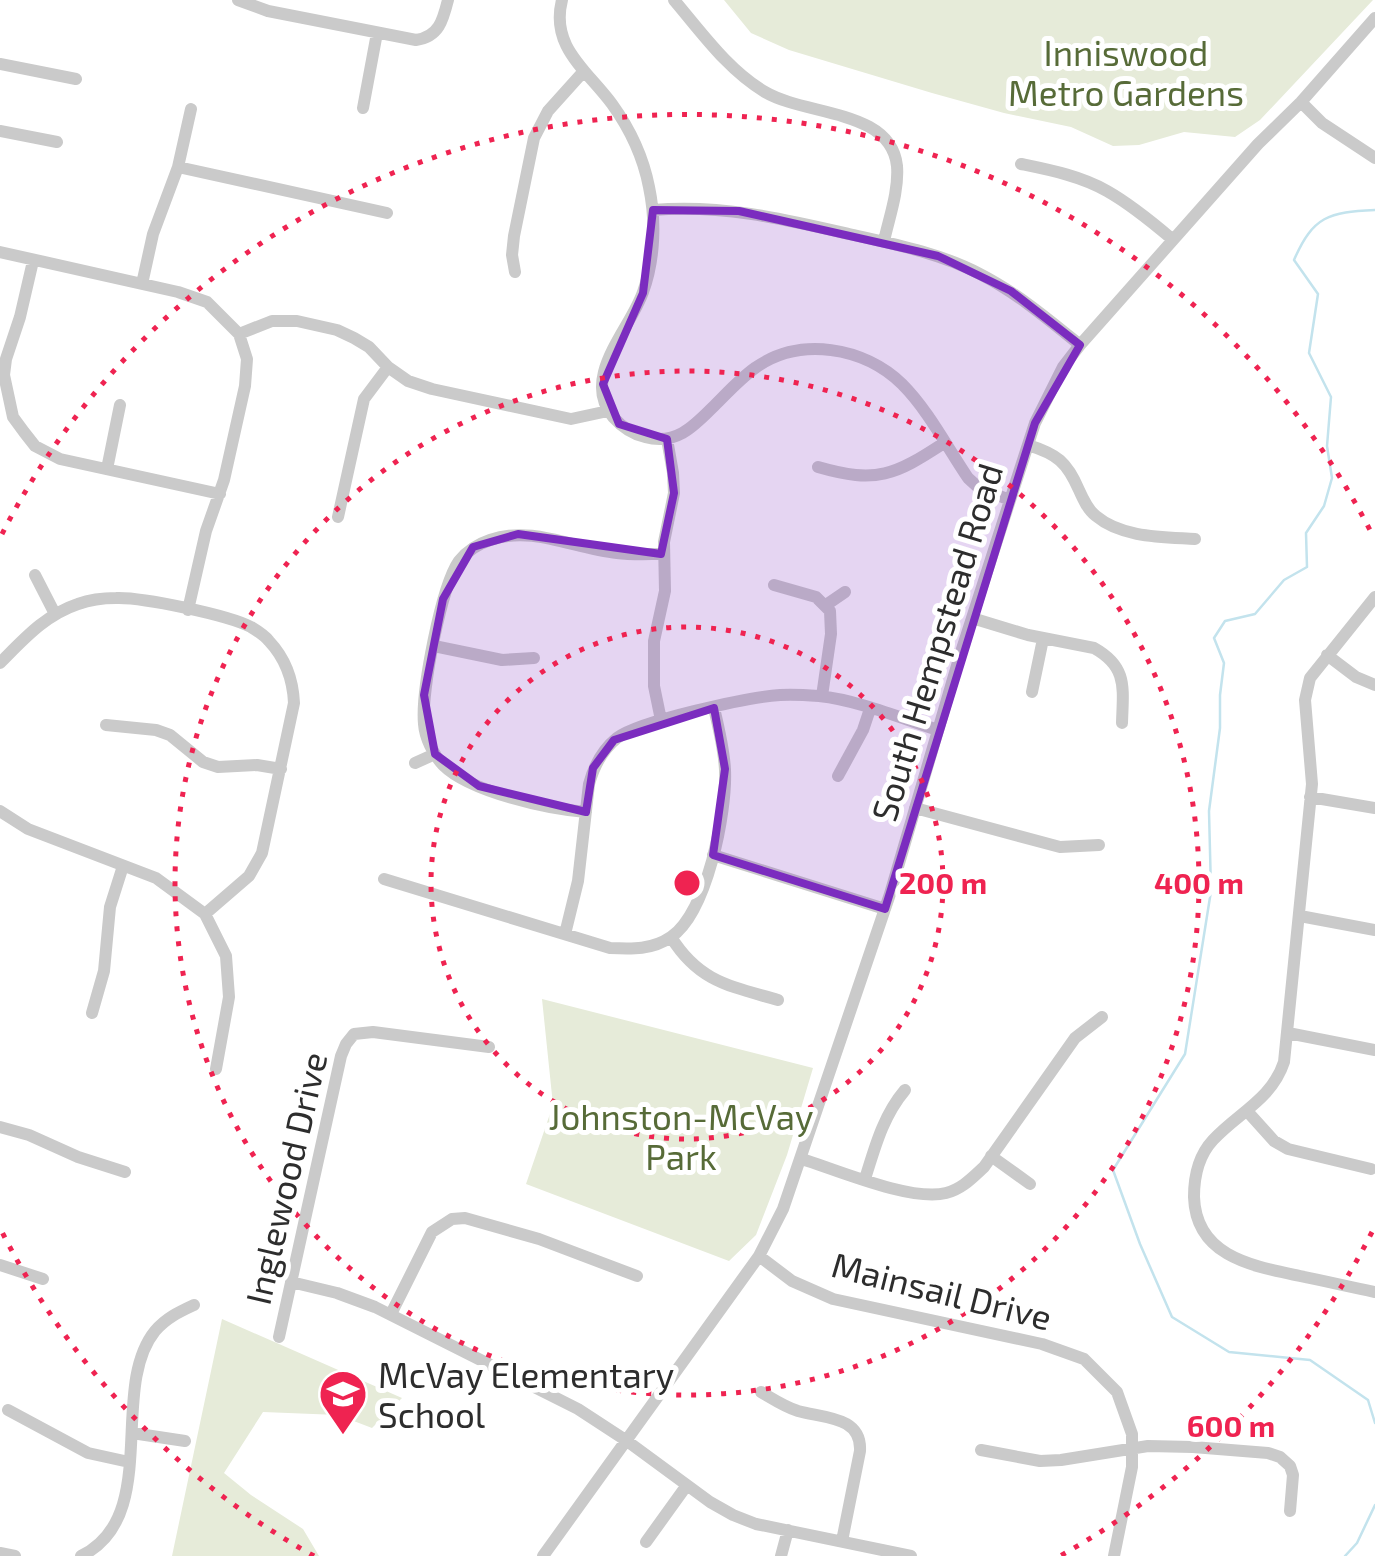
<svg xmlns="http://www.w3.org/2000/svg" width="1375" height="1556" viewBox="0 0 1375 1556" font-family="'Exo 2',sans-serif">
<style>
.green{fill:#e6ebd9}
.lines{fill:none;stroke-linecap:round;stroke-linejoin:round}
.stream{stroke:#c3e3ed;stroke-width:2.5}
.minor{stroke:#cacaca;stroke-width:12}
.marked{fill:#7b2cbf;fill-opacity:0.2;stroke:#7b2cbf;stroke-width:8;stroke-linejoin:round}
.ring{fill:none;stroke:#ef2351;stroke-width:5;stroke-dasharray:5 10}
.labels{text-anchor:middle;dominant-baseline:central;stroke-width:10;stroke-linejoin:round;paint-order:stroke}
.park-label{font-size:35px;fill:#576b38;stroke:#fff}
.street-label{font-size:35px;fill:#2d2d2d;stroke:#fff}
.poi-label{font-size:35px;fill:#2d2d2d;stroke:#fff;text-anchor:start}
.centre{fill:#ef2351;stroke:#fff;stroke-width:5}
.ring-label{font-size:30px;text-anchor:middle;font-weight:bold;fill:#ef2351;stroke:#fff;stroke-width:10;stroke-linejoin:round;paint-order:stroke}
</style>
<rect width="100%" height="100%" fill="#fff"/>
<path class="green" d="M724 0H1373L1260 120 1235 137 1184 132 1139 145 1113 146 1071 127 1004 113 932 93 789 50 751 33Z
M542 999 813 1068 787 1155 756 1235 729 1261 526 1184 553 1105Z
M222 1319 402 1398 372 1428 338 1415 263 1412 224 1473 251 1495 303 1529 319 1556H172Z"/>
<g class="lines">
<path class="stream" d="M1375 210C1329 212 1313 216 1294 260L1318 294 1309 353 1331 397 1327 446 1332 478 1324 506 1306 533 1307 567 1284 580 1255 614 1225 621 1214 638 1224 663 1220 695V728L1209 811 1211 891 1185 1054 1113 1170 1140 1244 1172 1317 1229 1352 1310 1360 1368 1400 1375 1423
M1345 1556 1357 1543 1375 1505"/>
<path class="minor" d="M238 0 268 11 416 40C439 37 443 20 448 0
M562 0C550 47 587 70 612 104 630 129 643 156 649 187 656 220 655 259 643 292 630 330 580 377 613 417 622 427 632 434 645 437 677 446 695 425 716 404 728 392 741 378 755 368 800 336 864 347 902 384 928 410 947 447 968 478L979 488 1010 500
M674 0C702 33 728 70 765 92 806 116 891 109 897 166 899 191 889 218 884 241
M0 64 76 79
M1301 102 1322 123 1375 158
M363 108 377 33
M0 131 57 142
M1021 164C1050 170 1081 176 1107 191 1130 204 1152 222 1172 239
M178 167 387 213
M653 210C721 204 784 219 849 234 894 244 940 253 980 274 1017 293 1048 319 1080 345
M0 252 178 292 207 302 239 334 247 359 245 386 224 480 206 531 188 610
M33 261 20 317 6 359 4 375 13 417 24 432 35 446 60 459 220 494
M515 272 512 255 514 236 534 138 548 111 584 71
M142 284 153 234 178 167 191 109
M239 334 272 321H297L337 330 354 338 369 347 388 367 408 381 432 389 571 419 608 411
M1028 445C1057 454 1067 462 1079 490 1083 499 1088 510 1096 516 1122 538 1164 537 1195 539
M818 467C877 484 895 475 944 443
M107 469 120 405
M338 517 364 399 388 367
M35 575 55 614
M774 585 816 597 830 611 831 634 822 696
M1375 597 1310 678 1305 700 1312 784 1284 1062C1272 1099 1238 1113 1213 1140 1199 1155 1194 1177 1194 1197 1196 1257 1253 1266 1300 1276 1325 1281 1350 1287 1375 1292
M826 605 845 592
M972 618 1028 635 1094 648C1128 667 1123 688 1122 723
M434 646 502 660 534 658
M1327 655 1356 677 1375 685
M0 663C24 639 45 615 78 604 89 600 105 598 116 598 142 597 228 615 251 627 256 630 265 636 269 641 285 658 293 680 294 703L262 853 249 876 205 914
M1032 692 1043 639
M661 720 654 686V641L665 591 664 542 674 493 673 473 667 439
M106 725 156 730 170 735 203 762 218 767 257 765 281 769
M415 763 435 754
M838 776 863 730 870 709
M1310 797 1375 808
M915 808 1060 847 1099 845
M0 811 28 829 156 878 205 914 226 956 229 997 216 1069
M586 812C548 809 470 792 443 765 433 754 425 738 424 724 421 692 441 587 459 561 467 551 478 544 490 540 533 525 574 549 617 553 632 555 648 554 663 554
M713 855 885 909
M384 879 610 948C632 949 652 950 671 937 707 913 727 812 725 770 724 749 719 729 714 708
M1300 916 1375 930
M565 934 578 881 589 784C594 766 602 750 617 738 639 721 749 697 780 695 793 694 806 695 819 696 857 700 901 718 938 730
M671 937C699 982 730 986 778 1000
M92 1013 104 971 110 907 123 866
M1288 1033 1375 1050
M1247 1111 1274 1141 1288 1149 1371 1169
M0 1127 29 1135 78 1157 125 1172
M991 1156 1030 1184
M802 1159C837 1170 912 1202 946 1193 962 1189 972 1178 984 1167L1075 1038 1102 1017
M865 1179C875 1147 883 1116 905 1090
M759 1256 792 1281 833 1299 1042 1344 1084 1359 1117 1392 1132 1434V1467L1114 1556
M0 1265 43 1279
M291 1282 337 1293 375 1307 578 1409 627 1441 710 1502 733 1515 756 1524 911 1556
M391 1314 432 1232 452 1219 465 1218 539 1239 637 1276
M279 1337 341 1056 346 1044 354 1034 373 1032 489 1047
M761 1392C773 1399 785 1407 798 1411 823 1418 862 1416 860 1451L842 1541
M8 1410 88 1453 129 1462
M132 1433 185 1441
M981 1450 1040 1461 1061 1460 1148 1446 1193 1447 1268 1453 1280 1457 1290 1466 1293 1475 1290 1511
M646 1542 687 1485
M0 1553 15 1556
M81 1556C162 1517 108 1389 155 1331 166 1318 179 1312 194 1305
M543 1556 759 1256 783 1209 890 894 961 652 1035 423 1063 367 1080 345 1258 144 1301 102 1375 18
M781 1556 788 1530"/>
</g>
<path class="marked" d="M653 210 739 211 938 256 1011 291 1080 345 1035 423 885 909 713 855 725 769 714 708 614 740 593 768 586 812 479 786 435 754 424 695 443 599 473 547 518 534 661 554 674 493 667 439 619 424 603 384 643 293Z"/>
<g class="ring">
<circle cx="687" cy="883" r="256"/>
<circle cx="687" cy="883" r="512"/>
<path d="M1372 1232A769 769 0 0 1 1060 1556M314 1556A769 769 0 0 1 2 1232M2 534A769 769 0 0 1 1372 534"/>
</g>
<defs>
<g id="school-pin" transform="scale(2.5)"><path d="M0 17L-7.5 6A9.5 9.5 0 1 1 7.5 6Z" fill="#ef2351" stroke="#fff"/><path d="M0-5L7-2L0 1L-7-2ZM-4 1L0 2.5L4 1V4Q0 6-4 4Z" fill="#fff"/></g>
</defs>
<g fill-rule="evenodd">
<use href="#school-pin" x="343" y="1394"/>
</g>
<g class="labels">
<g class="park-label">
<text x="1126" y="52">Inniswood<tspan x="1126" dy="40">Metro Gardens</tspan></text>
<text x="681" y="1116">Johnston-McVay<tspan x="681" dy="40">Park</tspan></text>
</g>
<g class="street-label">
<text transform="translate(936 642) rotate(-73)">South Hempstead Road</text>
<text transform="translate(285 1178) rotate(-77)">Inglewood Drive</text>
<text transform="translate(942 1290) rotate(14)">Mainsail Drive</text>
</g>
<g class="poi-label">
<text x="378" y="1374">McVay Elementary<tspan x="378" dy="40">School</tspan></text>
</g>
</g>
<circle cx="687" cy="883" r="15" class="centre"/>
<g class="ring-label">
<text x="943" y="894">200 m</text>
<text x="1199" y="894">400 m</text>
<text x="1231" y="1437">600 m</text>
</g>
</svg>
